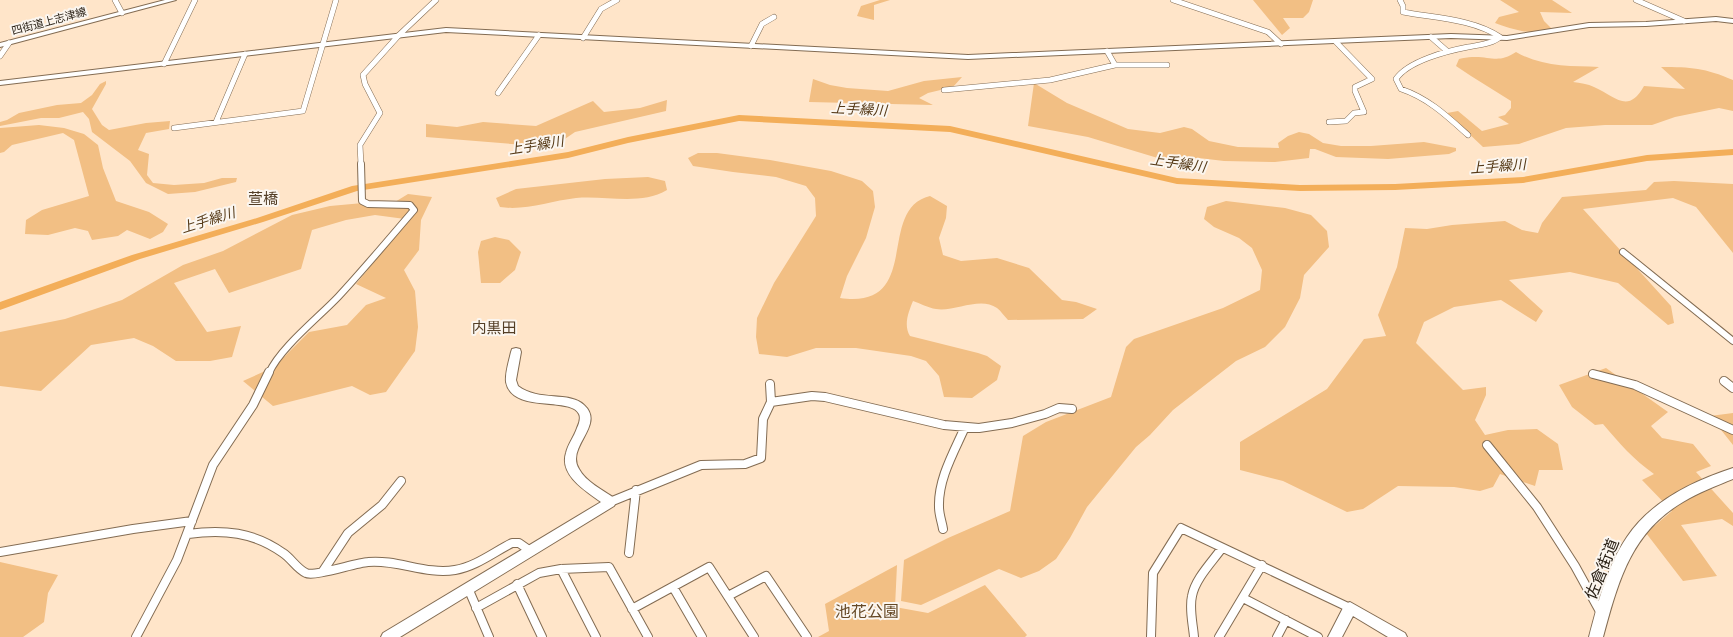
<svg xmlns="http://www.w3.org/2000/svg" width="1733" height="637" viewBox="0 0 1733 637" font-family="'Public Sans','Noto Sans JP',sans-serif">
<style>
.green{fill:#f2bf84}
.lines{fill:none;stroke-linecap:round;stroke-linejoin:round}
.river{fill:#f3ae59;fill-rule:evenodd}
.street-far2-casing{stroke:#836c53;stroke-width:6}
.street-far1-casing{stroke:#836c53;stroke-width:8}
.street-casing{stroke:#836c53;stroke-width:10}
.secondary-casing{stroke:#836c53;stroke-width:2}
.primary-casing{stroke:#836c53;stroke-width:2}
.street-far2{stroke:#fff;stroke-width:5}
.street-far1{stroke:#fff;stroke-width:6}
.street{stroke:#fff;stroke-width:8}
.secondary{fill:#fff;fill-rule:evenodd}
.primary{fill:#fff;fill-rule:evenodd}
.labels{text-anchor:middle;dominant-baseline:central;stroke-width:4;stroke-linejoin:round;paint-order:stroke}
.far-street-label{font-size:11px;fill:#271e13;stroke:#fbf6f0}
.water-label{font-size:14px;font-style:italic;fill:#563a17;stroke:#fbf6f0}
.quarter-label{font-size:15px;fill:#533e26;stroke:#fbf6f0}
.near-street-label{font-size:16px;fill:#271e13;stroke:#fbf6f0}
.near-park-label{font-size:16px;fill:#664926;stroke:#fbf6f0}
</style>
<rect width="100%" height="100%" fill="#ffe5c9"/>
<path class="green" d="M880 0H890L874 5V20L857 16 861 6Z
M1253 0H1313L1309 12 1303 18H1283L1290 28 1282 35Z
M1500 0H1552L1572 13 1540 12 1544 21 1552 29C1536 37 1511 29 1495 23L1499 17 1519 12Z
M1516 52C1542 67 1570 66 1599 67L1573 82C1580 83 1588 84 1594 87 1615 96 1628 115 1644 86L1685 89 1661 67C1691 67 1705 68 1733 80V111L1719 108 1675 117 1652 125H1605L1566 128 1519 144 1483 147 1447 113 1458 111 1482 131 1509 124 1498 117 1505 115 1511 108V101L1471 76 1456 66 1459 59C1463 58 1468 57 1472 57 1491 56 1498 64 1516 52Z
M962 77 953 87 928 93 919 98 933 105 809 102 813 79 830 85 847 88 888 91 924 81Z
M106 81V84L92 109 102 125 109 130 146 123 170 121 169 129 146 133 138 150 149 154 147 175 153 183 174 185 204 183 222 178H237L236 182 195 192 168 194 146 183 130 161 92 132 89 119 83 112 59 118H41L0 126V122L7 120 19 113 57 105 81 103 92 95 100 84Z
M1034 83 1067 103 1128 129 1160 133 1184 127 1192 129 1209 141 1238 147 1279 148 1278 143 1288 136 1299 132 1309 134 1323 143 1341 146H1371L1424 142 1456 148V151L1449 154 1388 159 1336 157 1315 149H1310L1309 158 1275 162 1224 161 1199 158 1161 159 1088 137 1028 126Z
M667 100 666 111 575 132 559 143 525 145 426 137V124L457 127 483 122 536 126 593 101 604 112 640 108Z
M39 125 64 128 84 134 98 145 103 168 116 201 149 212 168 224 163 232 150 239 127 230 118 236 92 240 88 231 75 228 48 235 25 234 26 220 42 210 89 196 74 140 63 133 12 145 4 152 0 153V128Z
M698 153H717L770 160 831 171 862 181 873 191 875 207 866 238 847 276 840 298C924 310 875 209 930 196L947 206 946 218 939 238 943 255 961 261 997 258 1029 268 1062 300 1076 302 1097 309 1083 319 1008 320C1004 316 1001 311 997 308 980 296 955 312 936 309 928 308 920 303 913 301 909 311 903 325 910 336L978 353 987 356 1001 366 997 380 972 398 944 397 939 376 926 361 911 356 856 348H816L787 357 759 354 756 337 757 318 774 283 816 216 815 198 806 186 776 177 733 172 693 166 688 158Z
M648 177 665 181 667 190C640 206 605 195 576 198 550 201 525 211 500 207L496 198 516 189 605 179Z
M1674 181 1733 184V253L1696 207 1673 198 1583 209 1671 306 1674 323 1668 325 1618 283 1570 272 1509 280 1543 311 1536 322 1501 300 1454 307 1424 322 1416 343 1463 390 1486 387V395L1475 420 1485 435 1508 430 1537 429 1558 444 1563 470H1539L1535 486 1500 474 1493 487 1480 491 1454 487 1398 486 1363 509 1347 512 1283 481 1240 470V442L1327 389 1364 339 1386 336 1378 315 1397 267 1405 228 1427 229 1452 225 1505 221 1522 230 1538 233 1542 223 1562 197 1646 190 1654 182Z
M408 194 432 197 421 220 419 250 404 270 415 291 418 327 415 351 386 392 370 395 352 386 273 406 243 381 274 367 309 332 347 325 366 305 386 298 356 284 383 251 405 219 375 215 346 220 312 230 301 269 229 293 215 269 174 283 207 332 241 326 232 357 210 361H176L153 346 134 338 91 345 41 391 0 386V332L65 319 122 300 183 265 223 251 292 215 330 206 374 202 390 205Z
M1226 201 1285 208 1311 215 1327 231 1329 247 1304 275 1300 298 1285 327 1265 347 1236 361 1173 410 1150 435 1136 447 1087 507 1070 538 1056 559 1039 571 1021 578 999 569 921 605 901 601 904 560 948 538 1010 511 1023 436 1046 422 1111 397 1126 347 1134 339 1223 308 1260 290 1262 270 1252 248 1239 238 1214 227 1204 219 1207 207Z
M495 237 509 240 521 252 515 270 500 283H481L478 252 481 241Z
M1606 368 1668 412 1651 426 1662 438 1693 444 1711 466 1696 472 1733 513V526L1722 519 1681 525 1717 576 1683 581 1646 533 1672 511 1642 480 1654 474C1634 460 1619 443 1603 424L1595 425 1572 407 1559 385Z
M1733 413V445L1710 416Z
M0 562 58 575 48 593 44 622 23 637H0Z
M897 565 895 607 928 613 985 585 1027 635 1025 637H818L829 631 825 604Z"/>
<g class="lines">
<path class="river" d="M739 115 950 126 1177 178 1300 185 1395 184 1523 177 1647 155 1733 149V155L1647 161 1523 183 1395 190 1300 191 1177 184 950 132 739 121 628 143 568 158 357 191 263 222 140 259 0 310V302L132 255 257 218 352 186 568 152 628 137Z"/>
<g class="street-far2-casing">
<path id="street-far2" d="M115 0 122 13
M1173 0 1268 32 1281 44
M1400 0 1403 6V12C1435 18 1473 19 1500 37 1493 44 1478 45 1468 47 1447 51 1408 61 1396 79L1401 89C1428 98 1447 116 1468 135
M1636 0 1684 21
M1431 37 1447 51
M583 38 601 9 617 0
M751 46 762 24 774 17
M1107 51 1115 65
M0 56 9 43
M164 64 195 0
M944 90 1050 80 1115 65H1167
M498 93 539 35
M216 122 245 54
M1329 122 1346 121 1354 113 1364 112 1355 91V87L1372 79 1336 42
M174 128 303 111 336 0
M361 165 360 145 380 113 365 84 363 75 399 35 436 0"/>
</g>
<g class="street-far1-casing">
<path id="street-far1" d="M1623 252 1733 341
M269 373C280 348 318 318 338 297 364 269 389 239 414 210L410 205 368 204 362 201 361 164"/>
</g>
<g class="street-casing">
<path id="street" d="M1593 374 1635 385 1733 430
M1724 381 1733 388
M771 402 812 396 825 397 944 425 979 428 1012 423 1045 414 1059 408 1072 409
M1487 445 1537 507 1575 566 1602 615
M610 502 701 465 745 464 761 458 763 419 771 402 770 384
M943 529C942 522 939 515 939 507 938 479 954 452 965 427
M188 534C223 529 254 532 283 553 291 558 297 569 306 573 314 577 355 563 368 562 397 559 426 575 455 570 475 567 494 552 512 543H519L529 550
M0 552 133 529 192 521
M629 553 636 490
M561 569 596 637
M323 571 348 533 382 505 401 481
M517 584 542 637
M673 587 702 637
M468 588 489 637
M728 596 766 576 807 637
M1243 598 1318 637
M476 608 539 573 561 569 609 567 648 637
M632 609 709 567 754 637
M136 637 177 560 213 465 253 405 269 372
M1151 637 1153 573 1181 528 1350 608
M1194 637C1193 624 1189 609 1192 596 1195 579 1212 562 1222 548
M1219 637 1262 565
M1277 637 1286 620"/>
</g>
<g class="secondary-casing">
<path id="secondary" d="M165 0H176L0 47V43Z
M1716 17 1733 19V23L1716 21 1646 26 1589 27 1507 40 1451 38 968 59 446 32 0 85V81L446 28 968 55 1451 34 1507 36 1589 23 1646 22Z
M516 348 520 349 521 352 516 380 518 386C539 402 570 391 584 405 606 425 565 447 579 469 586 482 603 490 614 498L616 502 614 506 400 637H381L383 633 601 502C586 491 559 475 566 453 568 444 574 437 577 428 579 424 581 418 579 414 571 396 512 414 506 382 505 373 509 361 511 352L512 349Z
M1350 602 1405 633 1407 637H1388L1353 616 1342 637H1328L1345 604Z"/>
</g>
<g class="primary-casing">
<path id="primary" d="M1733 468V479C1716 486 1699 492 1683 502 1631 532 1618 582 1603 637H1589C1598 603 1607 566 1627 537 1651 501 1693 481 1733 468Z"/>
</g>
<use href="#street-far2" class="street-far2"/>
<use href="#street-far1" class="street-far1"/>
<use href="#street" class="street"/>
<use href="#secondary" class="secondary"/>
<use href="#primary" class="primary"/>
</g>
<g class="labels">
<g class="far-street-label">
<text transform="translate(49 21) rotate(-15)">四街道上志津線</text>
</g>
<g class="water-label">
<text transform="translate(859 109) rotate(3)">上手繰川</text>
<text transform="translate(536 145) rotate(-9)">上手繰川</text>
<text transform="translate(1178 163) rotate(8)">上手繰川</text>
<text transform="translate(1498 166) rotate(-4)">上手繰川</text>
<text transform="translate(208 220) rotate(-17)">上手繰川</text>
</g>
<g class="quarter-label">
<text x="263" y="198">萱橋</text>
<text x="494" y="327">内黒田</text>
</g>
<g class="near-street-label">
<text transform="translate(1602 569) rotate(-68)">佐倉街道</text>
</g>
<g class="near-park-label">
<text x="867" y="611">池花公園</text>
</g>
</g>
</svg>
